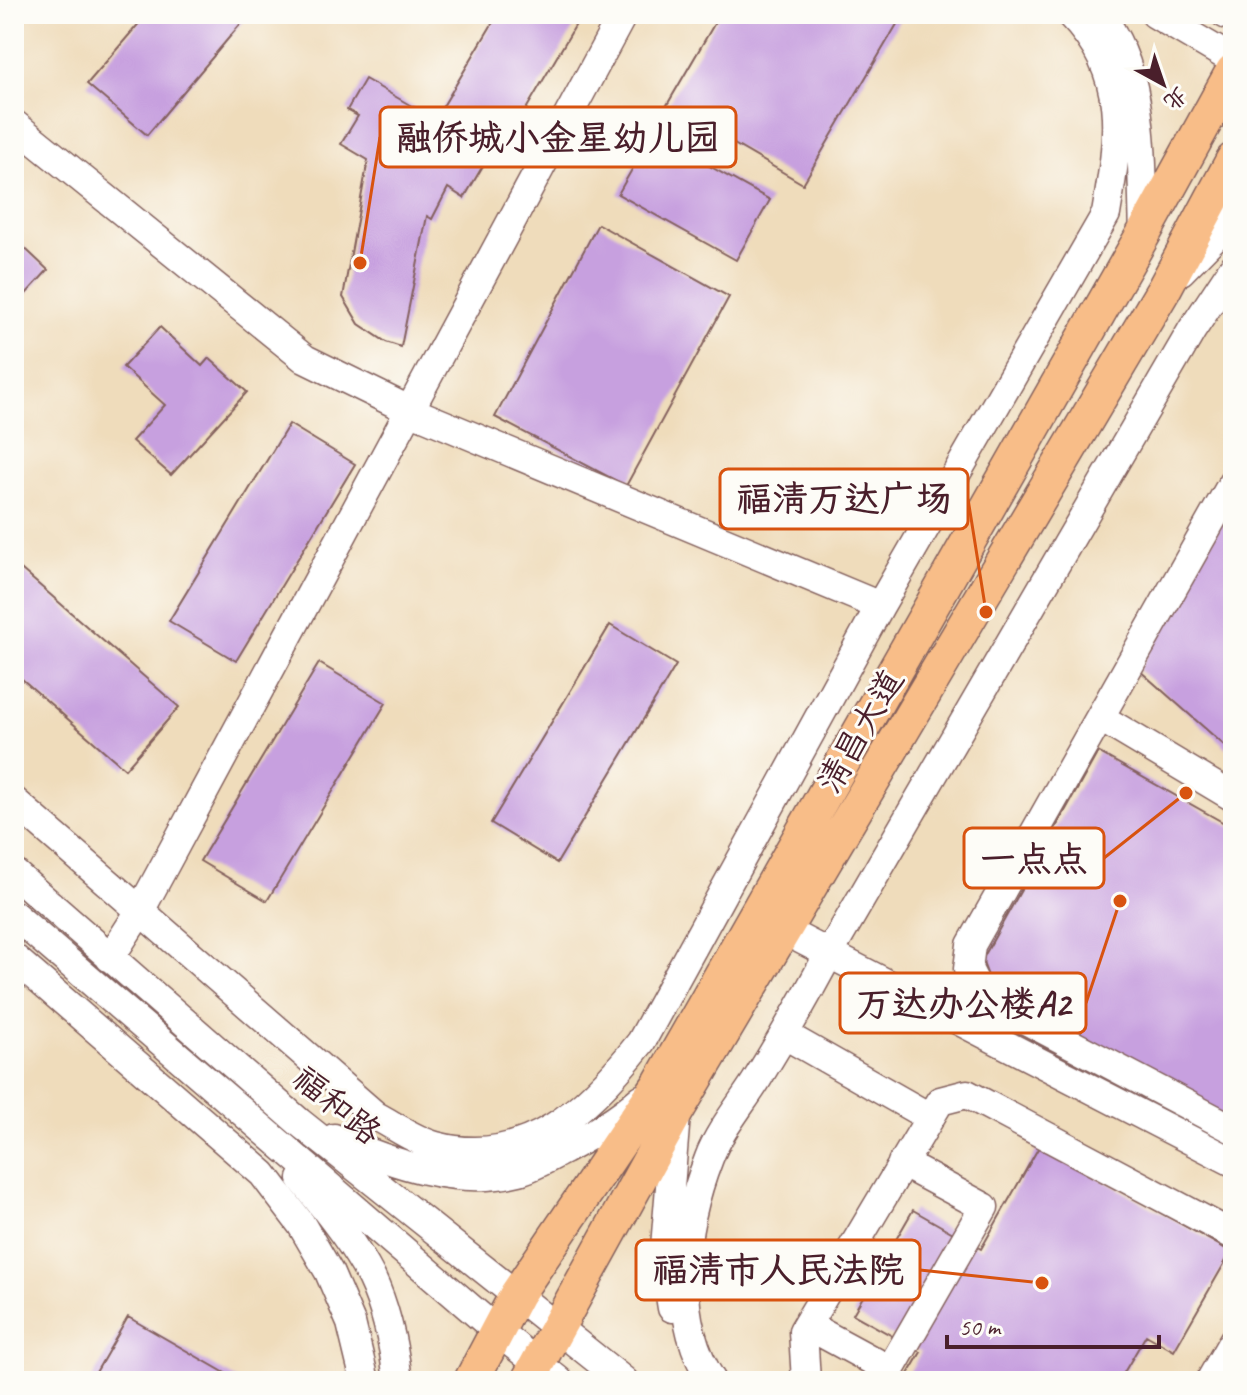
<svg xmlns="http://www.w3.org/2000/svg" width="1247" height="1395" viewBox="0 0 1247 1395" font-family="Caveat,'LXGW WenKai TC',sans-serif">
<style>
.building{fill:#c7a0df}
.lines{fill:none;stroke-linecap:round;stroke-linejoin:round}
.minor-casing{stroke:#84615d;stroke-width:31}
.major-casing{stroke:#84615d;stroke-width:37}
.minor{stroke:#fff;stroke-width:28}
.major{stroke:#f8bd88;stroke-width:34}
.labels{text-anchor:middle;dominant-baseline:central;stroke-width:6;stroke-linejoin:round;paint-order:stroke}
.street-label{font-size:34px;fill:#4a1f2b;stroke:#fdfcf7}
.leader{fill:none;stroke:#d8530f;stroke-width:3}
.callout-dot{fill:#d8530f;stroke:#fdfcf7;stroke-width:3}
.callout{fill:#fdfcf7;stroke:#d8530f;stroke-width:3}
.callout-label{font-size:36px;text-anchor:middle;font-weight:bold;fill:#4a1f2b}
</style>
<rect width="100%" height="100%" fill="#fdfcf7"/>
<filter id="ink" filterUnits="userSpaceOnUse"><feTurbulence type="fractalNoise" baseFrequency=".0125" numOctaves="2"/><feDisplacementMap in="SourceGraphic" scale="16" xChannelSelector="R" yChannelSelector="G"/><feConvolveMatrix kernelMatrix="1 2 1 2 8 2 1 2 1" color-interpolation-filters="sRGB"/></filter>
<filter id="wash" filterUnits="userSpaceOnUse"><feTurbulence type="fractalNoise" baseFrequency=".006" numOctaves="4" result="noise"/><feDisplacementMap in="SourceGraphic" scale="32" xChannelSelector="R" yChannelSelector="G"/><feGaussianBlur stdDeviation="1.8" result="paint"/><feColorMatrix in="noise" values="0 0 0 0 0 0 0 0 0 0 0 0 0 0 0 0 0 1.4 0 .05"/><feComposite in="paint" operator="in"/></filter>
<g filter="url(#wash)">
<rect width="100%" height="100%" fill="#efdcbb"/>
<g id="blocks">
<path class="building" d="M14 14H28L14 32Z
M147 14H249L147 135 87 84Z
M498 14H582L505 145 442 108Z
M720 14H903L803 184 667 105Z
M365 79 491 152 464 198 448 188 432 219 427 216 401 347 386 342 359 324 343 297 368 160 341 144 358 116 347 110Z
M652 134 770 200 736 260 618 194Z
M598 224 729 297 626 486 495 417Z
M14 238 48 270 14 307Z
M160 327 202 366 209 358 247 392 171 475 132 441 165 405 123 367Z
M289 424 355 464 236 661 169 621Z
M1233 502V753L1139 670Z
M14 563 179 707 125 769 14 672Z
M610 625 676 665 557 863 491 823Z
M319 663 386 703 267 901 200 861Z
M1098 752 1233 828V1122L997 1000 982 960Z
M1040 1145 1231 1252 1174 1351 1146 1335 1119 1381H904L921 1352 853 1314 913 1210 981 1249Z
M128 1317 239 1381H91Z"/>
</g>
</g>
<g filter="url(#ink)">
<use href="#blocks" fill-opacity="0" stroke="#84615d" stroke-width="2"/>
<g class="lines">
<g class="minor-casing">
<path id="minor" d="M1099 14C1147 72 1141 162 1144 233
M1155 14 1233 60
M1225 14 1233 18
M14 124 305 359 409 410 880 606
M1181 271 1233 218
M1233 482 971 945 968 969 982 997 1233 1129
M1101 718 1233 797
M14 801 376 1116C395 1126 416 1141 436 1146 526 1170 590 1107 641 1042L880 606 1106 214C1119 136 1130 76 1070 14
M14 873 299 1122 624 1381
M14 915 497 1331 559 1381
M785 931 1233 1162
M14 958 263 1174 301 1224 329 1272 351 1323 365 1381
M110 958 140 911 623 14
M785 1035 929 1117
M334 1138C391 1163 457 1187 519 1171 534 1167 550 1157 564 1150 592 1135 617 1120 641 1099
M302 1179C326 1210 353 1242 371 1277 386 1308 394 1347 398 1381
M672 1308 664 1259 676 1115
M807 1325 890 1370 984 1207 902 1163
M712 1381C670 1316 682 1227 709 1158 719 1131 741 1105 756 1081 782 1039 806 997 829 954L1192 330 1233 268
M806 1381 803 1331 940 1101 967 1094 1233 1235
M1210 1381 1233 1341"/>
</g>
<g class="major-casing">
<path id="major" d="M471 1381 517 1294 660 1083 1144 233 1233 71
M528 1381 676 1112 1164 289 1233 160"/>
</g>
<use href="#minor" class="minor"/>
<use href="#major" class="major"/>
</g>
</g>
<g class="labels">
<g class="street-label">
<text transform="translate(860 731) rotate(-60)">清昌大道</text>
<text transform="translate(337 1105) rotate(39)">福和路</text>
</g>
</g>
<path class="leader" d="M360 263L380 137M986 612L968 499M1186 793L1104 858M1120 901L1086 1003M1042 1283L920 1270"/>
<g class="callout-dot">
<circle cx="360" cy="263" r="8"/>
<circle cx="986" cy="612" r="8"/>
<circle cx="1186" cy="793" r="8"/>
<circle cx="1120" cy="901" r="8"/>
<circle cx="1042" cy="1283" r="8"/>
</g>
<g class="callout">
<rect x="380" y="107" width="356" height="60" rx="8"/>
<rect x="720" y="469" width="248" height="60" rx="8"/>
<rect x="964" y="828" width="140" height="60" rx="8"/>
<rect x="840" y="973" width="246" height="60" rx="8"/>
<rect x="636" y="1240" width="284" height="60" rx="8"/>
</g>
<g class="callout-label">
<text x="558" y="150">融侨城小金星幼儿园</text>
<text x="844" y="511">福清万达广场</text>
<text x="1034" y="871">一点点</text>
<text x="963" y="1016">万达办公楼A2</text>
<text x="778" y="1282">福清市人民法院</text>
</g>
<rect width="1247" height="1395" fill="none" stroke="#fdfcf7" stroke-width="48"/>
<g transform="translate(1163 84) rotate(140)" stroke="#fdfcf7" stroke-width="6" paint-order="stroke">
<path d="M0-6L14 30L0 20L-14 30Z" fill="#4a1f2b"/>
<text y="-12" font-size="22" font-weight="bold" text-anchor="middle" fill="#4a1f2b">北</text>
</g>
<path d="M947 1335v12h212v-12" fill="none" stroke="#4a1f2b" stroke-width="4"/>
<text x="959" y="1335" font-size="24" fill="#4a1f2b" stroke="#fdfcf7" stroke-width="6" paint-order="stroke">50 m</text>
</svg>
